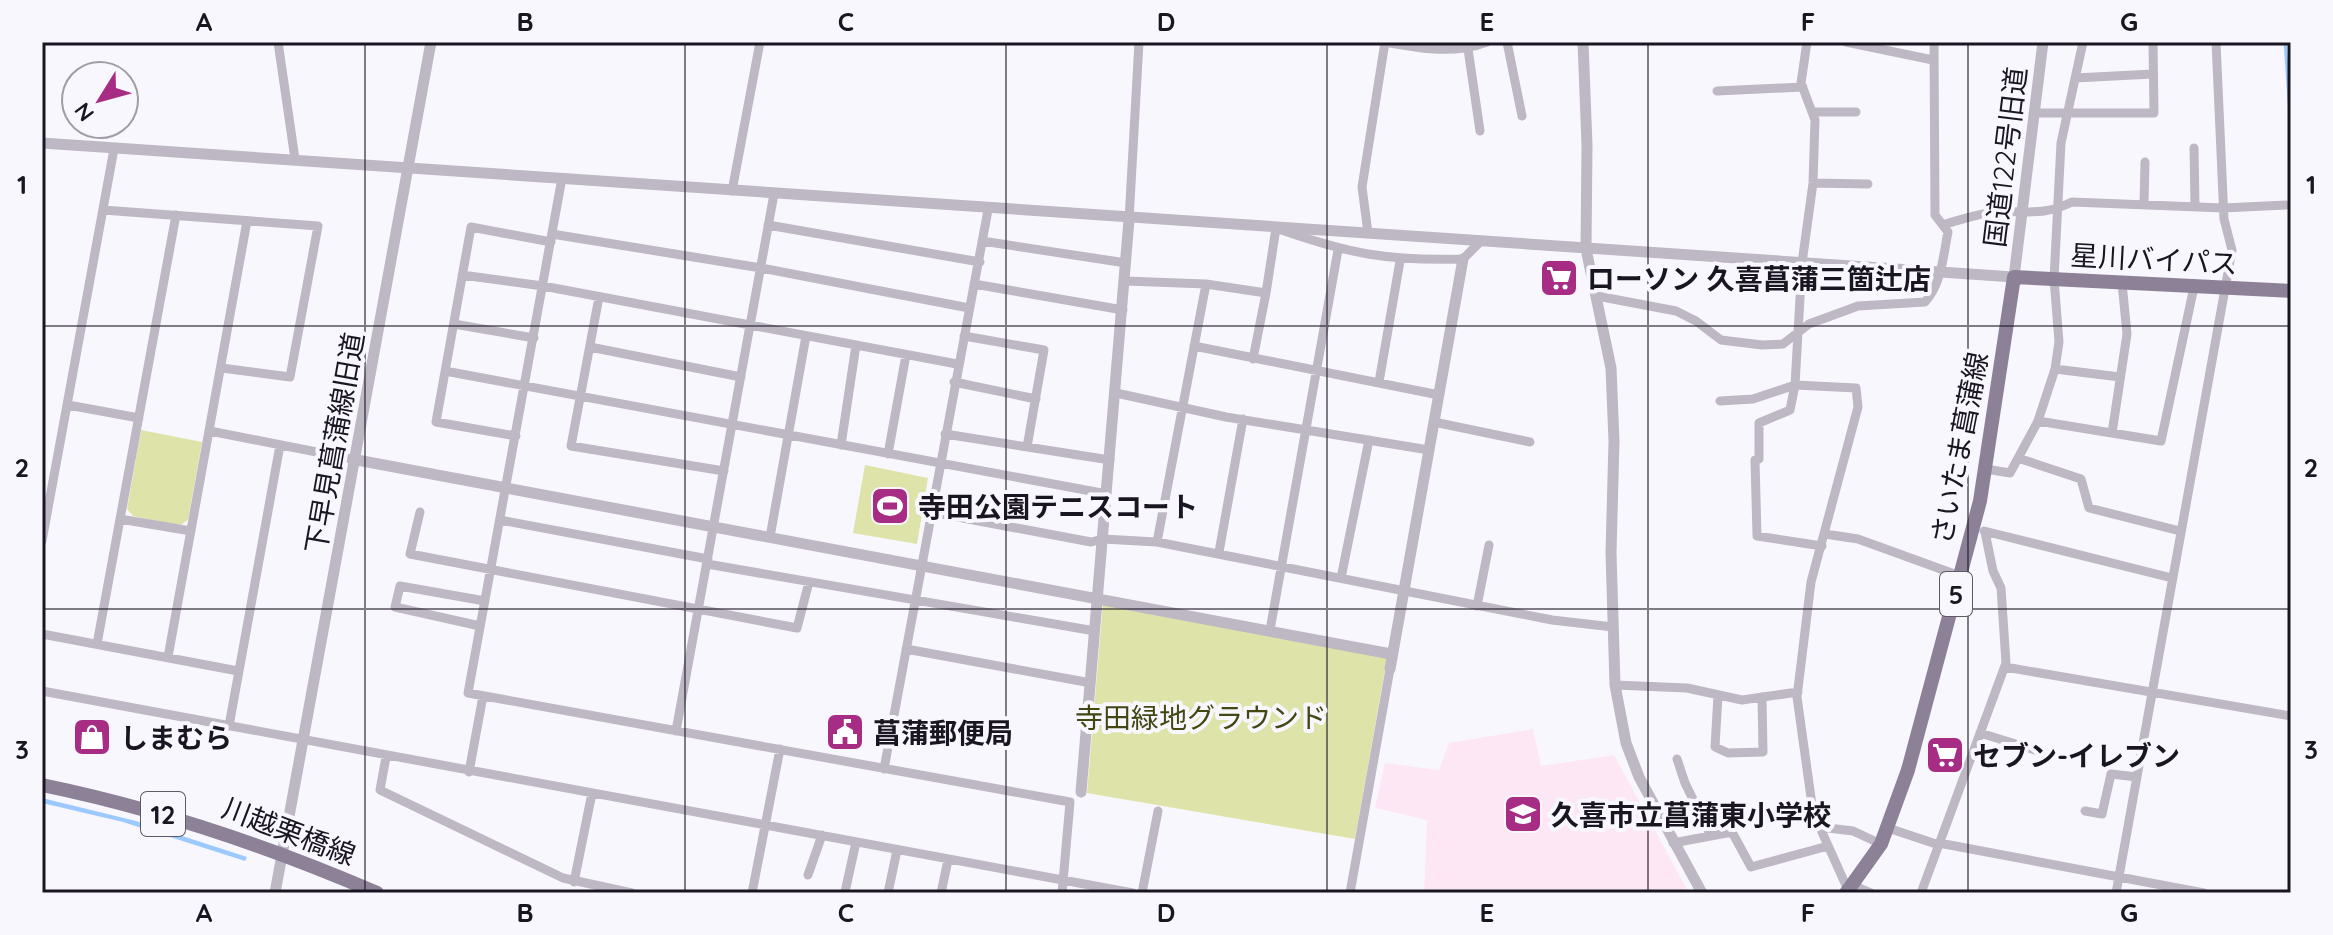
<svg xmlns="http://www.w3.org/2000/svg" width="2333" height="935" viewBox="0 0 2333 935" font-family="Quicksand,'Noto Sans JP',sans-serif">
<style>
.education{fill:#fde7f5}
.green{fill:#dee4a9}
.water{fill:#9cc9fe}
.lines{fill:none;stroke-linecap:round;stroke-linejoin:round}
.stream{stroke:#9cc9fe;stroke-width:3}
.minor{stroke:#beb8c4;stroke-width:9}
.tertiary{stroke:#beb8c4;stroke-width:11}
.primary{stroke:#8d8198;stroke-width:14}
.grid{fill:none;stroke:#1a1621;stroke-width:2;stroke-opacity:0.55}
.labels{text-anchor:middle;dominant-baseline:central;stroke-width:8;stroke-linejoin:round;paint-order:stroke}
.shield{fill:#f9f7fe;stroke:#5d5a63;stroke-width:2}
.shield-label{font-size:26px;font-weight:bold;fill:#1a1621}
.street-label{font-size:28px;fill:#1a1621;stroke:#f9f7fe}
.poi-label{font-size:28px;font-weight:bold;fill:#1a1621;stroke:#f9f7fe;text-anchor:start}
.park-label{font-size:28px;fill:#444714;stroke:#f9f7fe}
.neatline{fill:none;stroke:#1a1621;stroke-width:3}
.grid-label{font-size:26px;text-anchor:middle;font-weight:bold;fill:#1a1621}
</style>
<rect width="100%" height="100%" fill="#f9f7fe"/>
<path class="education" d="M1533 729 1541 766 1614 755 1689 893H1424L1427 820 1375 808 1385 763 1439 770 1449 743Z"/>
<path class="green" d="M141 430 202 442 188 520 179 526 133 516 127 509Z
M865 465 928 478 917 544 853 533Z
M1103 602 1387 658 1355 839 1087 793Z"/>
<path class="water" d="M42 798 136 821 247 857 245 861 123 822 42 803Z"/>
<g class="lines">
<path class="stream" d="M2285 42 2291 129"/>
<path class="minor" d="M278 42 295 159
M1384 42C1419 48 1453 55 1487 42
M1507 42 1522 116
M1807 42 1801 83 1815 120 1813 183 1802 263 1795 385 1856 388 1858 407 1811 582 1797 697 1813 812 1848 890
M1846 42 1933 60
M1468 49 1480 131
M2075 78 2153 74
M1717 91 1803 87
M1812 112H1856
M2035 113H2154L2153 42
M2194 148 2195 206
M562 178 468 693 1070 802 1062 893
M1813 183 1868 184
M732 191 760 42
M2144 204 2145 162
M103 210 318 226 290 377 222 368
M1129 220 1139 42
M1945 224C1961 220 1979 213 1996 212 2027 210 2041 217 2072 202L2223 208 2286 205
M768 225 980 262
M1368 233 1362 187 1385 42
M552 234 761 268 969 308
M982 241 1126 263
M462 275 543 286 957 364
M1125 281 1206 284 1157 542
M974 284 1123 310
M1206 284 1266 293 1276 228C1349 254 1387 261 1463 259L1481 241
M1597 296 1676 311 1696 321 1721 340 1762 345 1783 344 1809 324 1858 306 1925 302C1942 283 1943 256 1948 232L1935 215 1934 42
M599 297 571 446 724 471
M454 324 534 338
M964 336 1044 350 1027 447
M1194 346 1439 395
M590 347 741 377
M1253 359 1266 293
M2055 369 2120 377
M445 371 1107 494
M954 382 1036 399
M1379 382 1400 261
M1116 393 1226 417 1429 450
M1720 401 1753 399 1795 385 1790 410 1759 423V459L1755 460 1757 536 1822 546
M68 405 139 418
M2038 421 2161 441 2194 287
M1434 422 1530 442
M210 431 357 460
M2112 433 2127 334 2122 283
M945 434 1110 460
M516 436 436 422 471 227 551 242
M841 445 856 345
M888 454 906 355
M2018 458 2081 479 2089 508 2180 531
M1986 469 2010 473 2038 421 2055 369 2059 342 2054 279 2061 143 2083 42
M420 512 410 554 797 628 809 582
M931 512 1091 542 1103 539 1157 542 1552 620 1613 627
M120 519 191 531
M500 520 708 559
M1984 531 2172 578
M1825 534 1858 539 1960 576
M770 537 806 336
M42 541 114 149
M1219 552 1243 419
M707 564 1095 631
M1341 578 1369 440
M1477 606 1489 545
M480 626 395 607 400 586 485 601
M1270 630 1338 250
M42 634 238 671
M97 644 176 215
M906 649 1091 683
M168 657 247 221
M2005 667 2291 716
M1615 685 1687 688 1742 700 1798 692
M42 691 1133 893
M1718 695 1715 747 1728 753 1763 752 1762 697
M229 726 280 445
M676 731 774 194
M1980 733 2035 750
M386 757 380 790 563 878 632 893
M1677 759 1685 783 1711 836
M884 769 988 210
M469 772 483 696
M2085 811 2102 814 2111 774 2137 777
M1820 827 1853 831 1881 844
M1888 828 1939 845
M1673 843 1732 832 1751 867 1828 846
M1939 843 2204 893
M808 875 822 835
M574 882 592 793
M1853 885 1871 893
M845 892 856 842
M752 893 780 749
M888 893 897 850
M941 893 948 860
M1142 893 1158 811
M1350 893 1390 669
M1921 893 2006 663 2001 588 1993 571 1985 532
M2116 893 2232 250 2224 219 2216 42"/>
<path class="tertiary" d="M1583 42 1587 145 1586 249 1611 368 1614 441 1611 553 1615 685 1626 743 1639 777 1702 893
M42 143 2014 277 2043 42
M357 460 1391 654
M1390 669 1463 259
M1081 792 1129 220
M275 893 431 42"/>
<path class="primary" d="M42 785C159 809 268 846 377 893
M1846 893 1881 844 1908 770 1980 501 2014 277 2291 291"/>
</g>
<path class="grid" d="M365 42V893M685 42V893M1006 42V893M1327 42V893M1648 42V893M1968 42V893M42 326H2291M42 609H2291"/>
<defs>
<g id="supermarket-square" transform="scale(2)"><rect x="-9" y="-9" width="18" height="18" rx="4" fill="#a62d83" stroke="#f9f7fe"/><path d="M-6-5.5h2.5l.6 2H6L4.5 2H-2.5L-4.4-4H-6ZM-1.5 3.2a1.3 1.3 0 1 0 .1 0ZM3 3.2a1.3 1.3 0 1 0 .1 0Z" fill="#fff"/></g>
<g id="stadium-square" transform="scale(2)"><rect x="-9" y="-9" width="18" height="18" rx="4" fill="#a62d83" stroke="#f9f7fe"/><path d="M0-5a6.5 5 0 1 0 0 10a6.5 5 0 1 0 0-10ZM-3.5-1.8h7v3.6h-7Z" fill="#fff"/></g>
<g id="civic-square" transform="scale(2)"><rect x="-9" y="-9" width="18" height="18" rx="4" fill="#a62d83" stroke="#f9f7fe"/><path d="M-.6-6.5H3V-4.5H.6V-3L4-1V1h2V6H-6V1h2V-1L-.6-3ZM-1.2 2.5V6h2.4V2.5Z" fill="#fff"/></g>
<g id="shop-square" transform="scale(2)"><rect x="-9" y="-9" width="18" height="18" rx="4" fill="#a62d83" stroke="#f9f7fe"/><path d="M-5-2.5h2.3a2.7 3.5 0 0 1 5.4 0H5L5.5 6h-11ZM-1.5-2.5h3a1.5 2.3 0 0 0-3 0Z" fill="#fff"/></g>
<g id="school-square" transform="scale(2)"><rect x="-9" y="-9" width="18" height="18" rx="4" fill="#a62d83" stroke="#f9f7fe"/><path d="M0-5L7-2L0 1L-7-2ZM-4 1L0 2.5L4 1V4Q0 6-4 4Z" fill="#fff"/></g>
</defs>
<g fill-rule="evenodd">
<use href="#supermarket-square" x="1559" y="278"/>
<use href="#stadium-square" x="890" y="506"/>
<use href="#civic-square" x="845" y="732"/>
<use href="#shop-square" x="92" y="737"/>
<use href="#supermarket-square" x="1945" y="755"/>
<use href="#school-square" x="1523" y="814"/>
</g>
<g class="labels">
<g class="shield">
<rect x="1940" y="572" width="32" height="44" rx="6"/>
<rect x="141" y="792" width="44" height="44" rx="6"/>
</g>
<g class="shield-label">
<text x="1956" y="594">5</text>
<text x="163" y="814">12</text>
</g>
<g class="street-label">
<text transform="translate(2005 157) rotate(-83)">国道122号旧道</text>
<text transform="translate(2154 259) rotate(3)">星川バイパス</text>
<text transform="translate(334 443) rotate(-80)">下早見菖蒲線旧道</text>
<text transform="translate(1959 448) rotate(-79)">さいたま菖蒲線</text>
<text transform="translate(289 831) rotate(21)">川越栗橋線</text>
</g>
<g class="poi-label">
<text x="1587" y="278">ローソン 久喜菖蒲三箇辻店</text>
<text x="918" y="506">寺田公園テニスコート</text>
<text x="873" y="732">菖蒲郵便局</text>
<text x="120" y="737">しまむら</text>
<text x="1973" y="755">セブン-イレブン</text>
<text x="1551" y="814">久喜市立菖蒲東小学校</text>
</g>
<g class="park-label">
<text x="1201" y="717">寺田緑地グラウンド</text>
</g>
</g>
<rect width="2333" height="935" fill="none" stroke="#f9f7fe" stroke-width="88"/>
<g transform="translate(100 100) rotate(233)"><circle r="38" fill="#f9f7fe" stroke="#a09da6" stroke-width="2"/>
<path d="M0-6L14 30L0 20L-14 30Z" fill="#a62d83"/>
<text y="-12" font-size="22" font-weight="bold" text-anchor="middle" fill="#1a1621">N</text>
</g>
<rect x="44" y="44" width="2245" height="847" class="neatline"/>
<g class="grid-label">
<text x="204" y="31">A</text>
<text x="525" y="31">B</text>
<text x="846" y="31">C</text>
<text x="1166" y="31">D</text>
<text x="1487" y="31">E</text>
<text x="1808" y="31">F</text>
<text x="2129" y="31">G</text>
<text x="22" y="194">1</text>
<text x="2311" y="194">1</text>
<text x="22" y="477">2</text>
<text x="2311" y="477">2</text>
<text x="22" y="759">3</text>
<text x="2311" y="759">3</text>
<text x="204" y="922">A</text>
<text x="525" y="922">B</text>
<text x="846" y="922">C</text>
<text x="1166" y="922">D</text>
<text x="1487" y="922">E</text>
<text x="1808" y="922">F</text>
<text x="2129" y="922">G</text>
</g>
</svg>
